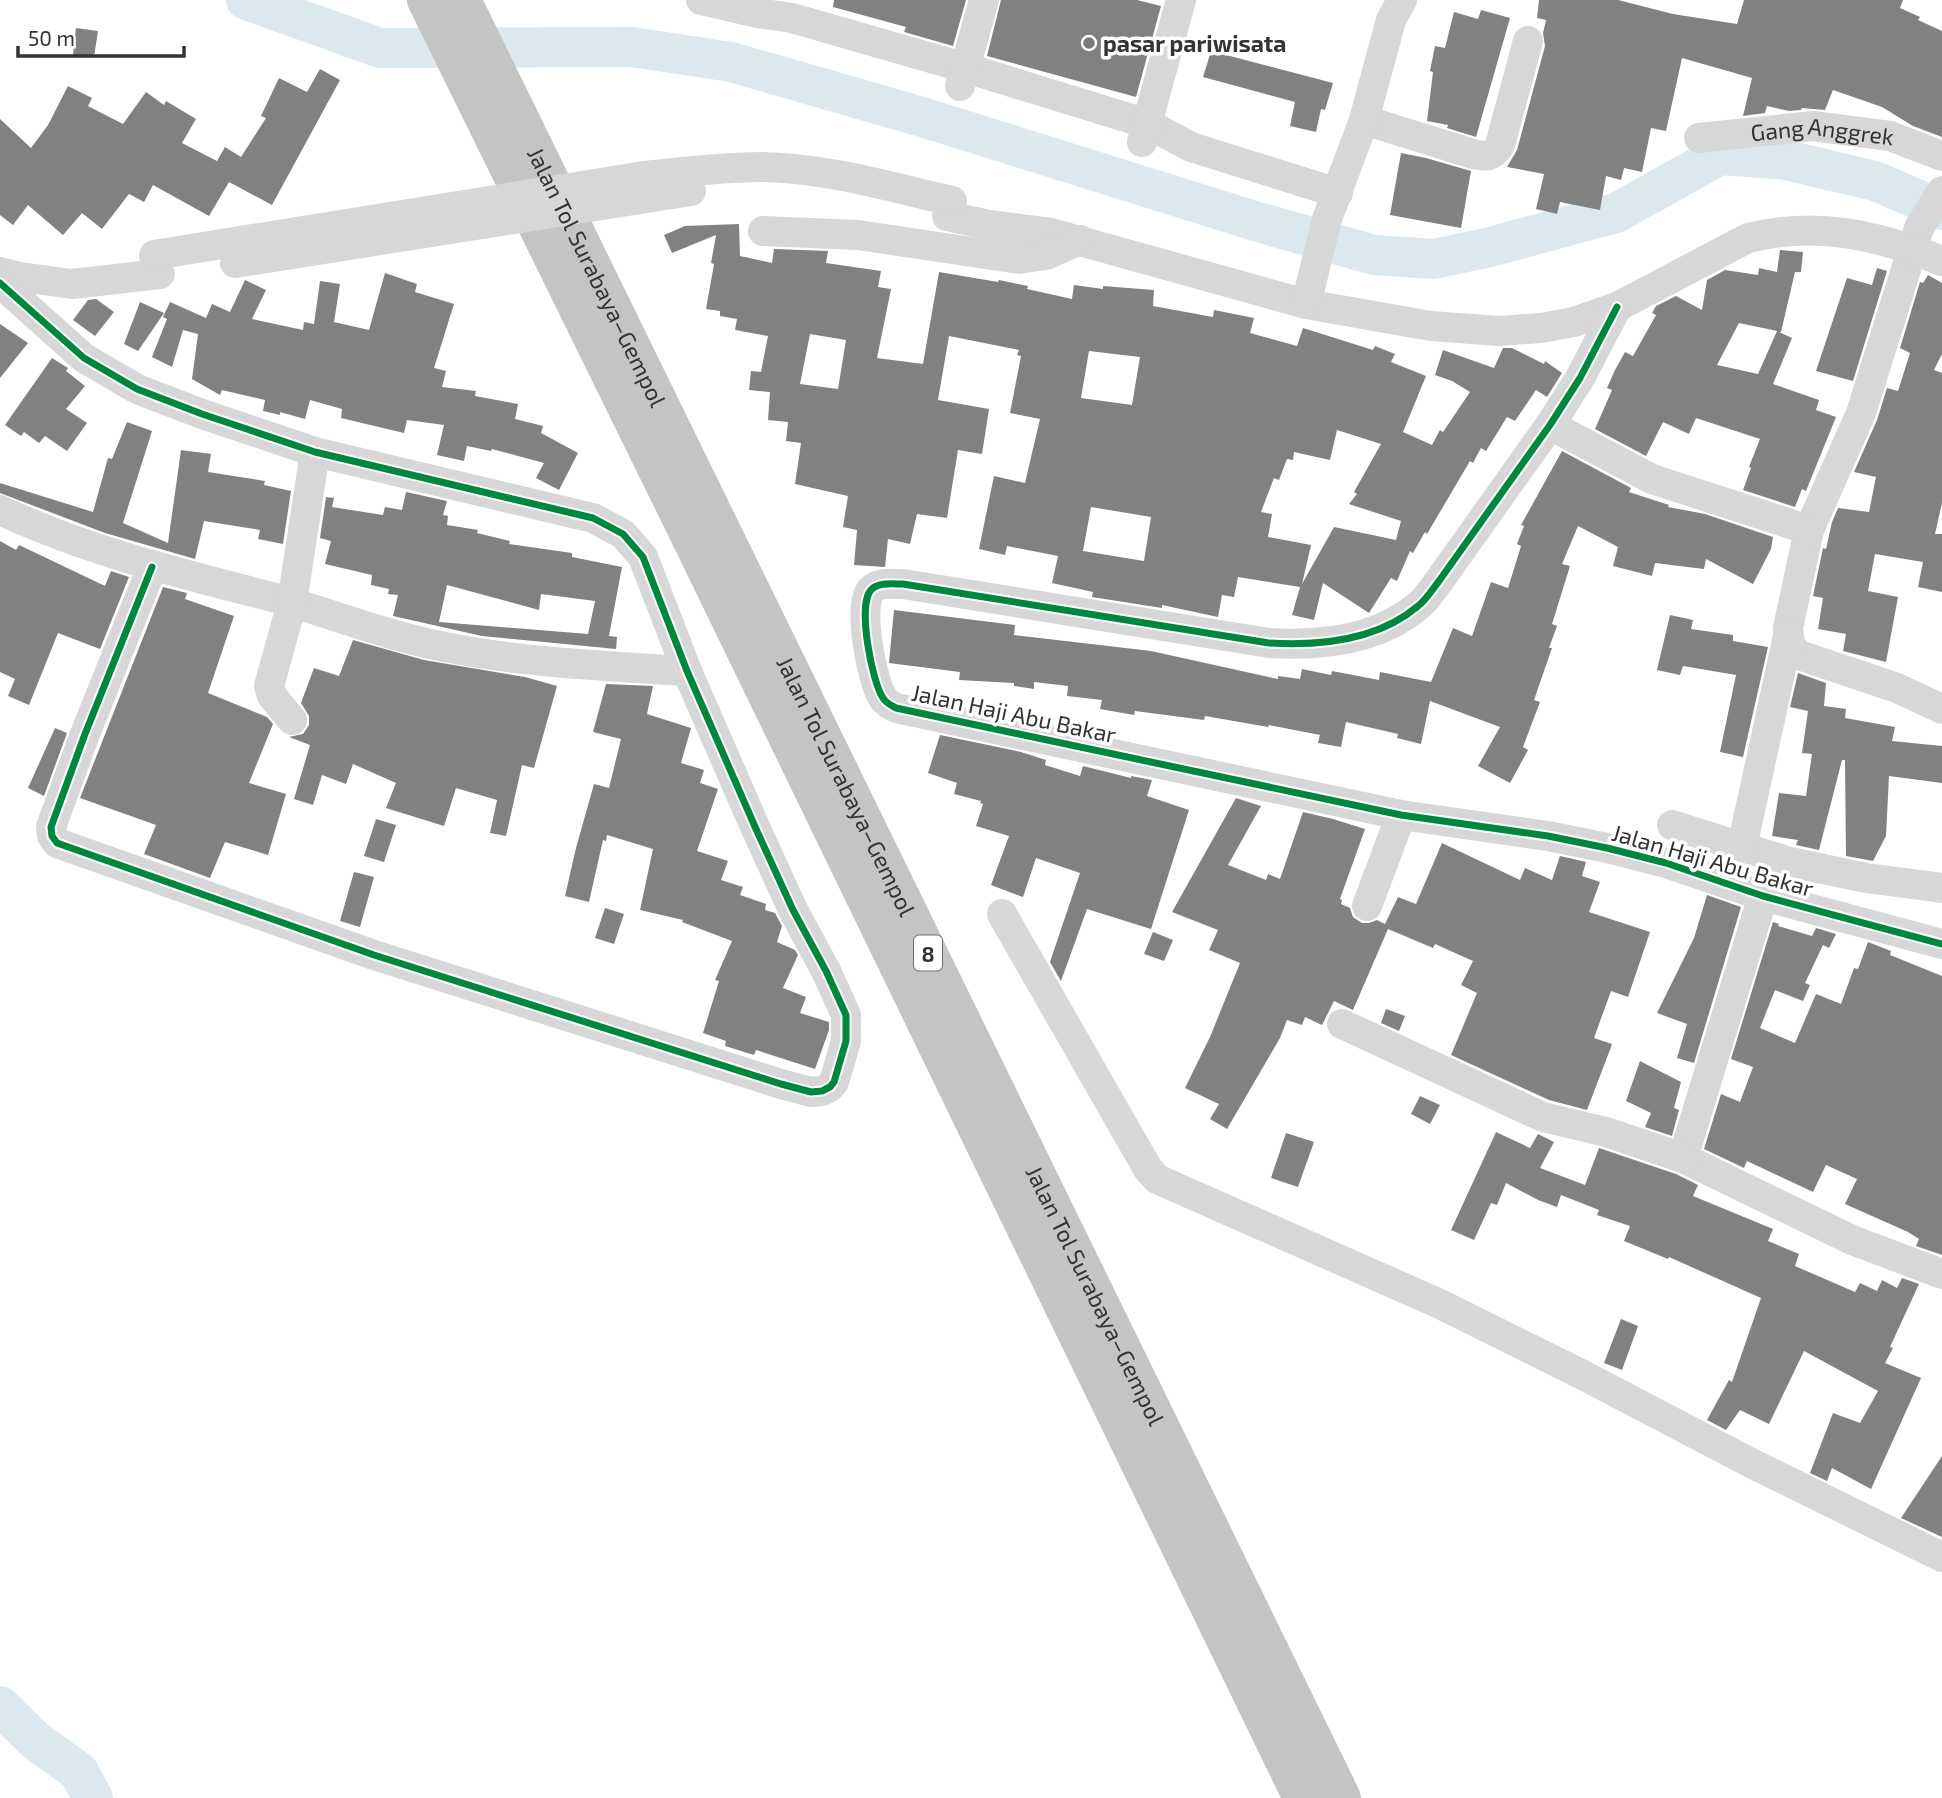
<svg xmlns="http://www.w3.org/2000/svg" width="1942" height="1798" viewBox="0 0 1942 1798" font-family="'Exo 2',sans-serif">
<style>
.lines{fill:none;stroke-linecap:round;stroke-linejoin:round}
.river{stroke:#dbe9ee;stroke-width:40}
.building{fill:#818181;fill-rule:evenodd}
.minor{stroke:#d7d7d7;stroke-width:30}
.highway{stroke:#c4c4c4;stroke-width:38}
.minor-bridge{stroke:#d7d7d7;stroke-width:30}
.cycleway-casing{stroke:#fff;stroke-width:11}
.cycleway{stroke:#00873e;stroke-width:7}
.poi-dot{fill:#7a7a7a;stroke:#fff;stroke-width:2.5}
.labels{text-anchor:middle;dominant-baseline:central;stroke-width:7;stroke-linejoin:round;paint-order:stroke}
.shield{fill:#fff;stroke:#707070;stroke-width:2}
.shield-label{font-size:21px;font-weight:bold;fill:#333}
.poi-label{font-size:23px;font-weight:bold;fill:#333;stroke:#fff;text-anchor:start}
.street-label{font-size:23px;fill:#333;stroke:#fff}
</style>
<rect width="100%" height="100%" fill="#fff"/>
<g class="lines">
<path class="river" d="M246 0 380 48 632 47 731 62 922 117 1258 222 1374 255 1434 259 1490 247 1616 213 1720 155 1786 160 1875 181 1942 210
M0 1706 36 1741 79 1772 93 1798"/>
</g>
<path class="building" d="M834 0H966L953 46 904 32 906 27 833 7Z
M1001 0H1137L1161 6 1136 97 987 56Z
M1539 0H1618L1673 14 1737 24 1744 0H1903L1900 8 1920 17 1918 20 1942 31V137L1913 126 1882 107 1833 90 1825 110 1802 108 1801 110 1789 111 1767 106 1765 113 1743 116 1752 78 1682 58 1666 131 1651 128 1642 172 1624 168 1621 180 1606 176 1600 210 1560 202 1557 214 1536 209 1544 174 1507 167 1517 150 1545 46 1543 33 1546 20 1537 18Z
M1481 10 1510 18 1476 137 1447 128 1448 125 1427 121 1433 72 1430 71 1435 46 1445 48 1454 12 1478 19Z
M76 28 98 31 94 57 73 55Z
M1211 51 1333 83 1325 110 1321 109 1316 132 1290 126 1295 102 1203 77Z
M320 69 340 80 272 205 229 182 209 216 153 185 144 202 129 194 102 229 82 213 63 235 28 205 13 225 0 215V119L31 148 48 125 68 86 92 98 88 106 123 124 146 92 164 105 166 101 196 119 182 143 217 161 225 147 241 157 266 118 261 116 279 78 307 92Z
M1401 153 1426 158 1471 171 1461 228 1390 215Z
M739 224 740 256 772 263 774 249 828 251 826 263 881 271 878 287 891 289 877 358 923 364 939 272 998 282 999 280 1028 286 1027 289 1072 299 1074 285 1103 289V286L1154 290 1153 306 1213 317 1214 310 1254 318 1250 333 1297 346 1303 328 1373 350 1375 346 1395 354 1391 362 1426 376 1403 432 1432 445 1440 430 1443 432 1470 392 1452 381 1435 375 1443 350 1494 368 1503 348H1512L1544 364 1545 361 1562 373 1547 397 1536 390 1515 421 1507 417 1486 451 1481 448 1473 463 1470 461 1427 534 1425 532 1413 553 1410 551 1397 581 1391 578 1369 613 1323 583 1314 620 1292 615 1300 587 1238 577 1234 597 1222 595 1218 617 1162 605V608L1092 597 1093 592 1052 583 1058 556 1007 546 1005 555 979 549 994 476 1025 483 1040 419 1010 413 1021 356 1017 355 1019 350 949 336 938 400 989 409 982 454 958 450 947 518 917 514 910 544 888 539 885 567 854 565 857 530 843 527 848 496 795 484 801 443 786 441 788 422 768 420 770 392 749 390 751 371 761 372 768 336 735 330 737 319 720 316V311L706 309 714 264 711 263 716 235 672 253 664 235 685 226ZM810 334 846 340 838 389 800 384ZM1089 351 1140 357 1132 405 1081 398ZM1337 430 1381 444 1354 492 1357 494 1349 504 1401 521 1396 540 1334 527 1302 584 1311 545 1268 537 1272 514 1261 512 1274 478 1279 480 1287 459 1293 460 1294 452 1330 460ZM1091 507 1151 517 1144 561 1083 551Z
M1780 250 1803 252 1801 272H1795L1781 332H1779L1792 338 1773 384 1819 400 1816 410 1836 417 1806 491 1802 489 1795 507 1743 490 1751 468 1749 467 1760 439 1696 418 1689 434 1663 422 1646 456 1595 429 1612 390 1607 388 1615 370 1625 352 1633 356 1656 315 1652 313 1656 306 1676 296 1702 310 1707 280 1725 270 1758 275 1759 268 1777 272ZM1739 323 1777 331 1758 374 1717 365Z
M1877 268 1887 271 1853 381 1816 371 1847 278 1872 285Z
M385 273 417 284 415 292 454 304 434 368 446 371 442 387 476 391 475 396 518 404 515 419 543 426 541 433 578 453 559 490 536 478 544 463 492 449 491 451 467 446 464 461 437 455 444 425 407 420 404 433 341 418 342 409 310 400 305 419 280 412V415L263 411 265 400 222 390 220 395 192 379 198 334 183 330 172 367 152 357 167 319 163 317 170 302 206 318 212 304 230 312 245 280 266 290 252 319 303 330 304 322 314 324 320 281 340 284 334 322 369 330Z
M1928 275 1942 283V354L1934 370 1942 373V503L1935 534H1942V592L1918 587 1923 562 1875 554 1868 591 1898 597 1886 662 1843 651 1846 634 1818 629 1823 598 1813 596 1823 548 1826 549 1832 522 1838 508 1869 512 1876 477 1854 472 1877 420 1887 388 1898 391 1910 353 1900 348 1920 282 1923 283Z
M96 299 114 312 95 336 73 320 88 300Z
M140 302 164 313 138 351 124 344Z
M0 324 28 343 0 378Z
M52 358 68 368 66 371 85 386 66 409 87 423 67 451 45 436 39 443 24 432 21 436 5 425Z
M127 422 152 431 123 523 168 543 181 450 211 454 208 472 265 481 264 485 291 491 283 544 258 539 260 530 204 521 195 559 105 533 0 493V483L93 512 108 458 112 459Z
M1562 451 1631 488 1629 492 1669 505 1668 507 1705 514 1773 537 1771 549 1753 584 1706 559 1704 569 1655 563 1652 576 1613 566 1618 547 1578 526 1562 564 1570 566 1552 624 1557 626 1549 648H1552L1534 700 1540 702 1523 747 1528 750 1510 783 1478 766 1500 727 1430 701 1421 744 1397 738 1398 734 1346 722 1341 747 1318 743 1320 735 1269 725 1268 727 1205 716 1204 720 1135 711 1134 715 1100 709 1102 700 1067 696 1068 686 1034 682V689L1014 686V683L959 680 960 672 889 663 894 610 1015 625 1014 635 1151 651 1278 679V676L1300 679 1302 669 1331 675 1332 671 1379 680 1380 672 1431 682 1453 628 1472 636 1491 582 1508 588 1521 546 1517 544 1524 526 1521 525Z
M406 492 447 501 443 515 448 516 447 525 478 530 477 533 510 541 509 544 572 553V557L622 567 609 636 617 637 616 649 482 636 393 616 398 595 388 594 389 589 371 585 372 575 325 564 331 541 320 538 326 497 334 498 332 507 383 515 385 507 402 510ZM447 585 539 610 541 594 595 601 588 634 439 622Z
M0 541 16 550 19 545 105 586 111 571 129 577 100 649 58 633 29 705 8 696 15 679 0 672Z
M163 587 187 593 185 599 234 616 208 693 267 717 273 724 249 783 286 794 268 855 225 842 210 878 144 854 156 825 80 798Z
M1670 615 1693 620 1691 629 1733 635V641L1768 647 1743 757 1720 752 1736 675 1683 666 1680 675 1657 670Z
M353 640 424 660 525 677 557 686 534 768 522 765 506 836 490 833 497 800 456 788 444 826 386 808 396 783 353 764 346 784 322 775 313 805 294 799 310 745 289 737 303 734 309 725V716L301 703 314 668 339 676Z
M1798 673 1826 683 1824 706 1846 709 1845 718 1895 727 1892 741 1942 746V783L1889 776 1886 836 1873 861 1846 856 1845 760H1842L1819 850 1796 845 1798 840 1772 836 1779 793 1806 796 1812 754 1802 753 1808 711 1790 707Z
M606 684 653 686 647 714 691 728 681 763 704 770 700 783 718 789 697 851 728 861 721 880 743 887 740 895 766 904 765 910 775 913 782 926 777 942 795 950 798 955 783 988 806 997 800 1013 829 1022V1030L815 1069 756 1050 754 1055 725 1046 726 1041 703 1033 719 981 715 980 732 941 682 922 683 920 640 910 653 849 607 835 606 841 603 840 589 902 565 896 576 848 594 784 609 788 621 739 593 732Z
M55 728 67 733 44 796 28 788Z
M940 735 1021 752 1046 760 1045 765 1080 776 1083 766 1131 778V776L1152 780 1147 796 1189 810 1151 929 1087 909 1061 981 1050 962 1080 873 1036 858 1023 897 991 885 1009 836 976 826 983 804 980 803 981 801 954 794 957 783 928 773Z
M1236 798 1261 806 1228 865 1266 880 1268 874 1280 879 1303 812 1333 819 1365 829 1340 899 1342 900 1341 904 1350 908 1353 917 1362 923H1369L1377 920 1385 924 1398 897 1416 904 1442 843 1520 880 1525 868 1552 880 1560 856 1586 862 1582 876 1600 882 1589 912 1650 932 1628 997 1611 991 1594 1038 1612 1044 1611 1047 1587 1110 1549 1100 1451 1055 1477 993 1461 985 1473 961 1435 944 1433 948 1388 929 1353 1010 1334 1001 1322 1025 1305 1017 1302 1025 1287 1020 1280 1038 1227 1129 1210 1119 1219 1104 1185 1088 1210 1037 1240 963 1209 950 1218 930 1172 912Z
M376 819 396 825 384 862 364 856Z
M354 872 374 877 360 927 340 921Z
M1707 895 1741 907 1694 1063 1677 1058 1687 1024 1657 1013 1694 938Z
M605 908 624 914 614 944 595 938Z
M1773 922 1779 924 1778 926 1812 936 1816 928 1836 934 1829 948 1823 945 1805 983 1810 985 1803 1001 1775 990 1760 1028 1795 1043 1816 994 1841 1004 1854 968 1858 969 1868 942 1891 951 1890 955 1942 976V1255L1916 1246 1919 1239 1908 1232 1845 1204 1857 1179 1826 1165 1813 1192 1747 1161 1744 1168 1704 1149 1721 1094 1740 1102 1753 1067 1731 1059Z
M1153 932 1173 940 1164 961 1144 954Z
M1386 1009 1405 1016 1399 1031 1381 1023Z
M1640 1061 1681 1082 1674 1108 1679 1110 1672 1136 1645 1127 1651 1113 1626 1101Z
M1420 1096 1440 1105 1430 1124 1411 1114Z
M1496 1132 1530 1148 1538 1134 1554 1142 1540 1168 1585 1185 1599 1148 1676 1174 1698 1185 1693 1196 1773 1229 1768 1241 1799 1254 1795 1266 1855 1292 1860 1283 1877 1291 1882 1280 1897 1288 1902 1278 1919 1284 1890 1347 1893 1348 1885 1363 1921 1378 1871 1489 1832 1468 1827 1481 1810 1473 1833 1413 1860 1423 1878 1391 1804 1351 1769 1424 1740 1410 1726 1430 1707 1420 1729 1380 1732 1382 1761 1298 1669 1257 1668 1259 1624 1241 1630 1226 1597 1215 1599 1210 1561 1195 1557 1207 1538 1200 1506 1183 1497 1205 1491 1203 1474 1240 1451 1230Z
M1286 1133 1314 1142 1298 1187 1271 1178Z
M1621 1319 1638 1326 1622 1370 1604 1363Z
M1942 1456V1537L1901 1518Z"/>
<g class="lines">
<g class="minor">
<path d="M701 0 757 13 792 18 966 68 1148 124 1191 147 1338 193"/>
<path d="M960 86 984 0"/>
<path d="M1364 120 1473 154C1485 157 1493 157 1500 145L1528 41"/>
<path id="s1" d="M1699 138 1813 126 1890 136 1942 156"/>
<path d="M1142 142 1181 0"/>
<path d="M1942 191 1919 228 1861 413 1809 530 1788 628 1790 643 1796 654 1897 688 1942 709"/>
<path d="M947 216 989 225 1051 233 1306 304 1431 326 1499 331 1541 328 1574 322 1617 307 1748 238C1817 221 1878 235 1942 261"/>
<path d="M763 231 858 235 1019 259 1046 255 1080 240"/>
<path d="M0 272 20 277 72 284 160 274"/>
<path d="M0 283 84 358 137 389 202 414 315 452 593 518 623 534 643 557 687 671 756 829 793 910 826 971 846 1015V1041L834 1082 830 1087 822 1091 811 1092 781 1084 374 955 57 843 52 836 51 827 85 734 152 567"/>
<path d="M1306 304 1327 219 1364 120 1391 20 1402 0"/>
<path d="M1617 307 1580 378 1550 425 1439 581C1432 590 1426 600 1418 606 1377 641 1320 646 1269 643L903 584C892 584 878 582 871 590 857 605 872 682 883 698 886 703 891 705 896 708L1401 815 1548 836 1607 848 1666 863 1763 896 1942 944"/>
<path d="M1550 425 1652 479 1809 530"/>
<path d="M0 510C87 551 179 573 272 597 331 613 389 637 450 648 528 663 608 666 687 671"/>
<path d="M292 720 272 696 269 686 292 603 315 452"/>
<path d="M1672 825 1790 862 1866 878 1942 888"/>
<path d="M1742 847 1788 636"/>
<path d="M1763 896 1683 1158 1852 1240 1942 1274"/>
<path d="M1367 906 1401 815"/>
<path d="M1002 914 1148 1169 1157 1179 1440 1304 1581 1374 1751 1463 1942 1557"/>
<path d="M1342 1024 1543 1117 1606 1132 1683 1158"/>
</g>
<g class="highway">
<path d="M426 0 694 545 1302 1798"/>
<path id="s2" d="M462 0 1342 1798"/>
</g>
<path class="minor-bridge" d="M154 255 644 176C683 172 723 167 762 167 826 168 890 187 952 201
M235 263 691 191"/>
<g class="cycleway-casing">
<path id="cycleway" d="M0 283 84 358 137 389 202 414 315 452 593 518 623 534 643 557 687 671 756 829 793 910 826 971 846 1015V1041L834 1082 830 1087 822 1091 811 1092 781 1084 374 955 57 843 52 836 51 827 85 734 152 567
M1617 307 1580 378 1550 425 1439 581C1432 590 1426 600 1418 606 1377 641 1320 646 1269 643L903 584C892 584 878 582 871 590 857 605 872 682 883 698 886 703 891 705 896 708L1401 815 1548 836 1607 848 1666 863 1763 896 1942 944"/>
</g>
<use href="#cycleway" class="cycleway"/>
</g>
<circle class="poi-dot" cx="1089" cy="43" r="7"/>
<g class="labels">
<rect class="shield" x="914" y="935.5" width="28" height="35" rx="5"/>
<g class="shield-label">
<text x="928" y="953">8</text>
</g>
<g class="poi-label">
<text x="1103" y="43">pasar pariwisata</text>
</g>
<g class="street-label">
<text stroke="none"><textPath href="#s1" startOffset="124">Gang Anggrek</textPath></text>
<text stroke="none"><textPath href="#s2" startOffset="308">Jalan Tol Surabaya–Gempol</textPath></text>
<text transform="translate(1014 713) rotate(12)">Jalan Haji Abu Bakar</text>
<text stroke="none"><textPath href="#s2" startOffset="875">Jalan Tol Surabaya–Gempol</textPath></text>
<text transform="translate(1713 860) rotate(16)">Jalan Haji Abu Bakar</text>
<text stroke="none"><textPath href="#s2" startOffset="1442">Jalan Tol Surabaya–Gempol</textPath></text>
</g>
</g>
<path d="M18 46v10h166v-10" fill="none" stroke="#333333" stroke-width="3.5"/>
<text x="28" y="46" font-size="21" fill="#333333" stroke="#ffffff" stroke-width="5" paint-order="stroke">50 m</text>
</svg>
